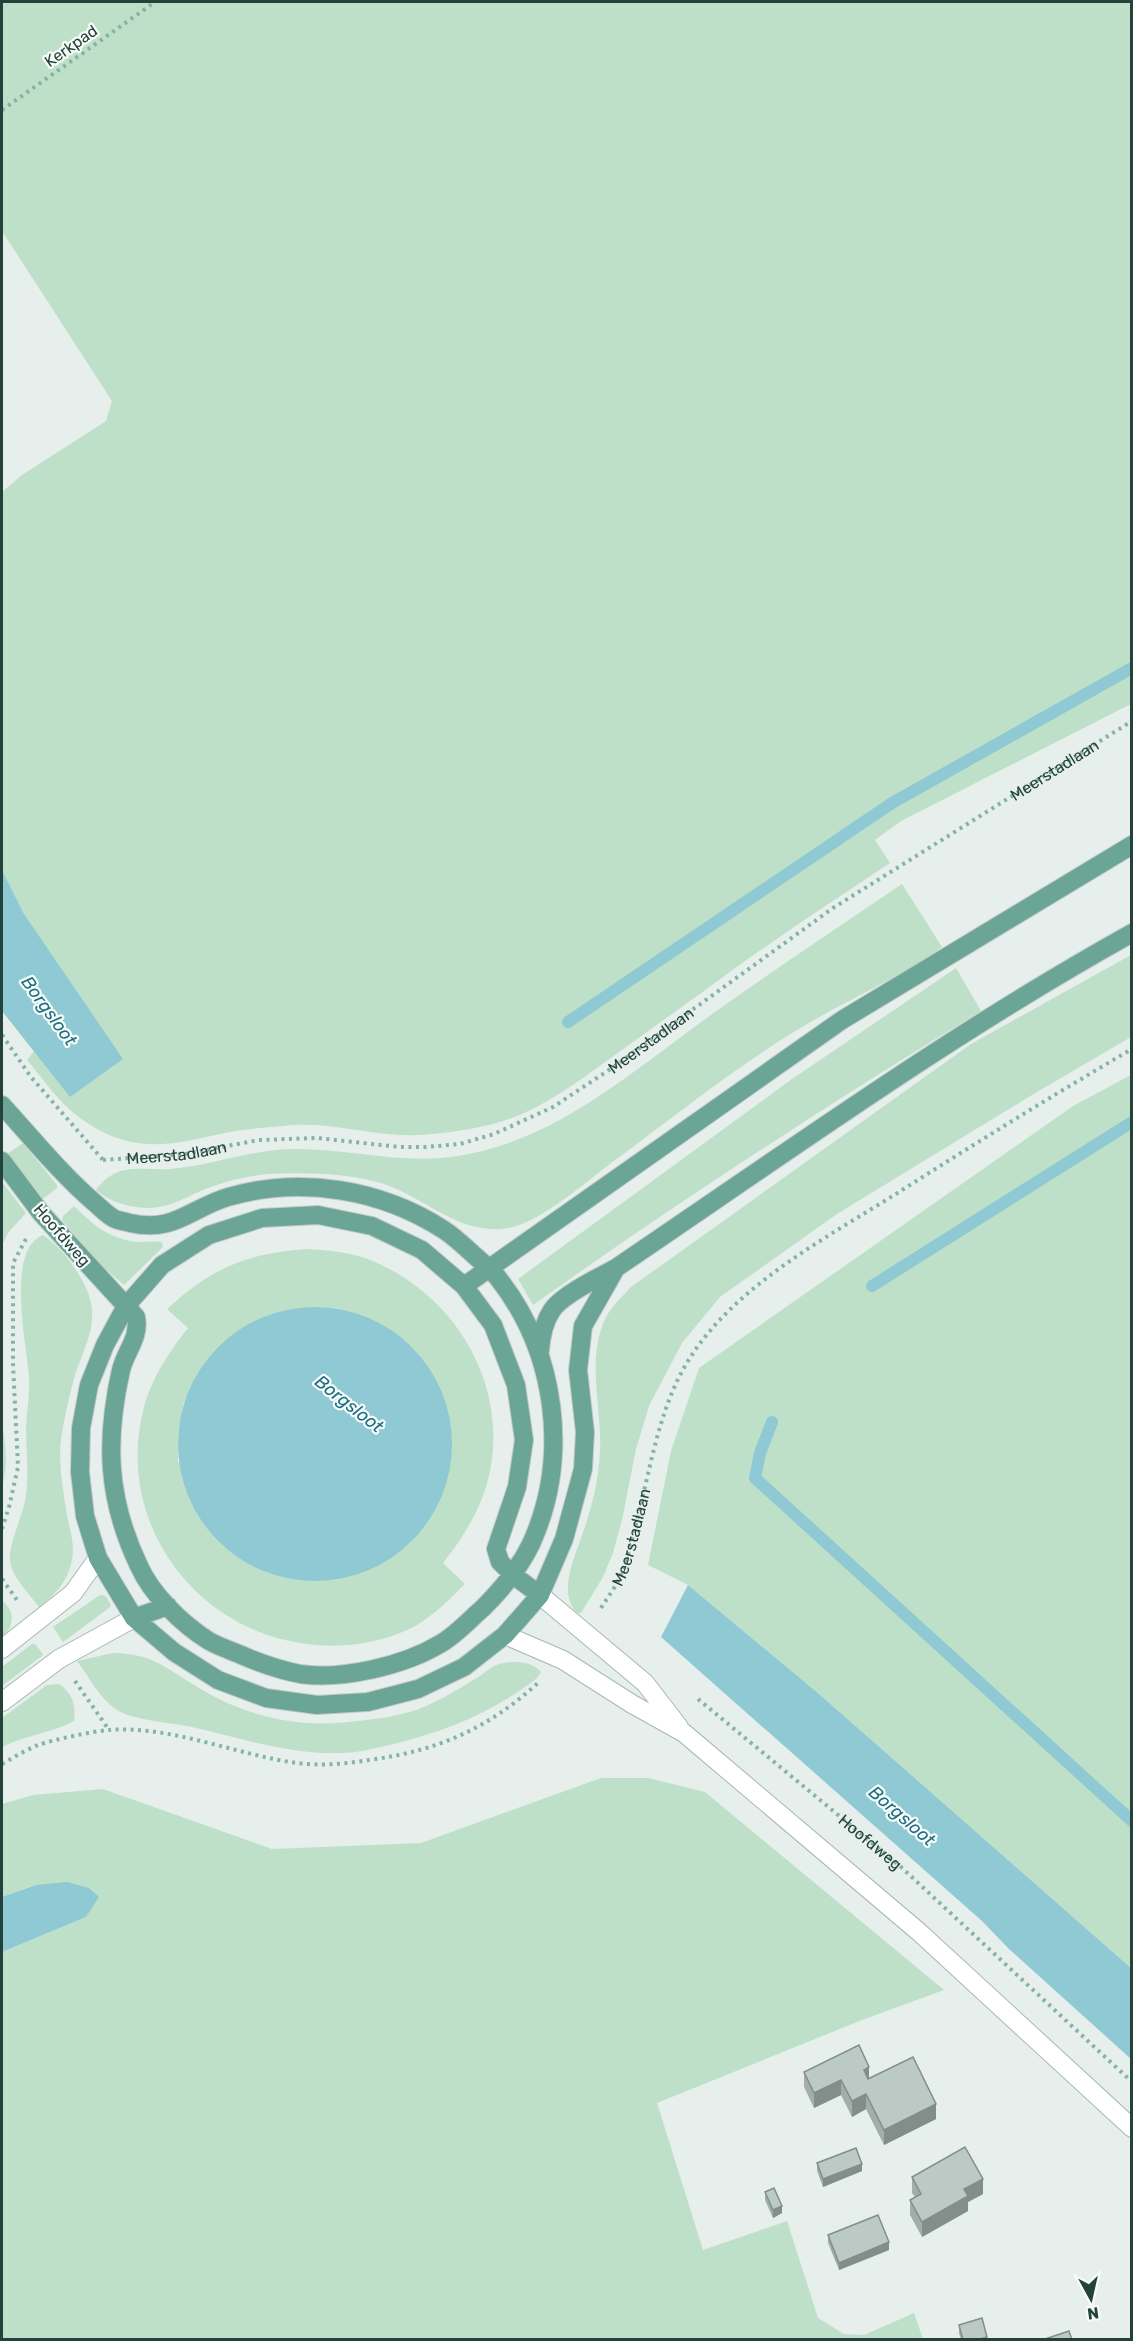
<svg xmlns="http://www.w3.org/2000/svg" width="1133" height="2341" viewBox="0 0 1133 2341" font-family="Rubik,sans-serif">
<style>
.green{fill:#bfe0c8;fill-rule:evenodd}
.water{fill:#8ec9d4}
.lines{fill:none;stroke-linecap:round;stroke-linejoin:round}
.stream{stroke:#8ec9d4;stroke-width:12}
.minor-casing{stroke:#a8b8b2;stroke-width:20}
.major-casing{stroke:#c2cac8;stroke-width:20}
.path{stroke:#86b3a5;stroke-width:4;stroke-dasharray:3 4.5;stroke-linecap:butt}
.minor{stroke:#fff;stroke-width:18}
.major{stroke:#6aa596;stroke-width:18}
.wall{fill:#a1aea9}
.shaded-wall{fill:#838d89}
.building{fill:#bbcac4;stroke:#838d89;stroke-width:1.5}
.labels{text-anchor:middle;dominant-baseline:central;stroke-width:4.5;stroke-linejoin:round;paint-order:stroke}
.street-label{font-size:16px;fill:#24423a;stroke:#f7fbf9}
.water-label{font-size:18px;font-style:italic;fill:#1c6f80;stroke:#f7fbf9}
</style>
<rect width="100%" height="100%" fill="#e6efeb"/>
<path class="green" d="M2 2H1131V704L901 821 875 840 890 863C827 905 764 946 704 991 672 1014 640 1037 608 1060 572 1086 536 1113 493 1124 464 1131 430 1136 400 1135 361 1133 322 1121 283 1126 262 1128 240 1129 220 1134 165 1147 128 1153 80 1118 59 1103 43 1079 27 1060L34 1051 71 1097 24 914 2 870V492L22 475 106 421 112 401 2 231Z
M902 884 942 947C901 977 853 997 809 1023 742 1062 680 1112 618 1158 587 1180 538 1227 501 1229 457 1232 425 1199 387 1185 353 1173 303 1172 268 1174 247 1176 227 1181 208 1188 194 1193 182 1201 168 1205 144 1212 115 1206 96 1190 118 1161 140 1171 170 1169 211 1166 249 1150 291 1149 347 1148 402 1165 458 1156 557 1141 636 1068 715 1012 777 968 840 926 902 884Z
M1131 955V1037L1037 1092 837 1214 720 1297 682 1343 649 1406 636 1449 622 1520 613 1553 603 1577 581 1613H577C559 1595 572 1563 579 1544 590 1513 599 1483 600 1450 602 1407 586 1361 605 1319 611 1307 622 1297 631 1287L971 1044Z
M956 968 981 1011C829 1104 679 1201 533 1305L518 1279 792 1079Z
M1131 1075V1968L819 1694 688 1585 648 1565 671 1451 699 1368 1073 1106Z
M23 1143 57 1185V1188L43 1199 7 1154Z
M2 1182 26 1213 8 1233 2 1246Z
M74 1206C93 1225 111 1240 139 1242 147 1242 155 1241 162 1242L163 1247 124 1285 102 1266 62 1220 63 1216Z
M43 1235C64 1249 90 1284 92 1309 94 1332 82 1354 75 1375 70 1393 65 1414 62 1433 57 1459 63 1489 67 1515 70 1530 75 1545 72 1560 68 1581 56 1594 39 1607 30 1594 12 1578 10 1561 8 1545 24 1513 26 1495 29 1472 26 1449 26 1427 27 1410 30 1393 29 1377 27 1344 5 1250 43 1235Z
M306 1249C327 1250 348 1252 368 1259 457 1294 513 1389 487 1484 478 1514 462 1539 443 1563L465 1584C450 1599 435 1614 417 1625 385 1643 343 1649 307 1644 193 1630 114 1520 144 1407 152 1377 169 1352 188 1328L167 1309C212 1268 245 1254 306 1249ZM317 1307C363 1312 384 1322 418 1354L178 1463V1432L184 1402 288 1310Z
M2 1390C4 1403 2 1416 3 1429 6 1450 8 1466 2 1487Z
M100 1595 106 1596 111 1605 109 1608 63 1642 53 1627Z
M2 1601C16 1611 14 1627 2 1637Z
M32 1644H35L43 1654 42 1656 2 1686V1667Z
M113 1653C155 1654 165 1668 199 1688 247 1717 301 1729 357 1721 377 1719 400 1716 419 1709 439 1701 457 1690 475 1679 482 1675 488 1669 494 1666 507 1660 532 1660 541 1672L537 1678C494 1712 447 1731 394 1744 376 1748 358 1753 340 1753 291 1755 240 1738 192 1727 173 1723 131 1720 117 1710 100 1699 89 1677 77 1661Z
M59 1684C73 1694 76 1705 74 1721 52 1733 26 1735 2 1747V1718L47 1685Z
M601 1778H648L705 1792 944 1990 862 2020 657 2103 703 2250 787 2221 818 2318 844 2334 864 2335 914 2313 923 2339 2 2340V1952L86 1917 36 1885 2 1897V1804L33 1795 103 1789 272 1849 421 1843Z"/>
<path class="water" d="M2 870 24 914 123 1059 70 1097 2 1011Z
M178 1444a137 137 0 1 1 274 0a137 137 0 1 1-274 0Z
M688 1585 819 1694 1131 1968V2059L1009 1949 982 1921 661 1637Z
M67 1882 89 1888 99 1897 86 1917 2 1952V1897L36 1885Z"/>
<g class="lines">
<path class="stream" d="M568 1022 892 803 1132 668
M872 1286 1132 1122
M772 1422 760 1453 755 1478 1132 1821"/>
<g class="minor-casing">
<path id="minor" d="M540 1595 645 1683 679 1727
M505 1635 563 1660 632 1704 684 1733 919 1932 1132 2128
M2 1649 73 1593 98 1558
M2 1702 59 1659 134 1618"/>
</g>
<g class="major-casing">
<path id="major" d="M2 1105C32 1138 61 1174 96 1204 101 1208 108 1216 115 1219 119 1221 125 1221 130 1223 174 1233 189 1209 228 1197 301 1176 381 1189 444 1230 455 1237 465 1247 475 1256 483 1263 492 1270 498 1278 557 1353 570 1458 531 1544 519 1569 502 1589 483 1608 469 1620 456 1635 440 1644 403 1666 342 1680 300 1674 280 1670 257 1662 239 1654 229 1650 218 1646 209 1641 182 1624 152 1595 139 1566 107 1499 105 1441 121 1370 126 1350 140 1338 136 1317L41 1213 2 1161
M464 1286 842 1020 1132 845
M540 1351C541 1336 544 1322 552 1310 562 1295 599 1277 616 1268 786 1153 952 1033 1132 933
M540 1595 513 1575 500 1562 496 1549 517 1487 524 1440 516 1385 493 1325 464 1286 422 1250 372 1226 318 1215 262 1218 209 1235 162 1265 126 1306 105 1345 89 1385 81 1428 80 1472 85 1516 98 1558 134 1618 174 1652 218 1680 266 1698 317 1705 368 1702 418 1689 464 1667 505 1635 540 1595 564 1539 583 1469 585 1432 578 1370 583 1326 616 1268
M134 1618 168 1606"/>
</g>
<g class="path">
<path d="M2 110 155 2"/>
<path d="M2 1035 31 1077 103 1160"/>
<path id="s1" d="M103 1160 185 1154 259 1140 317 1138 400 1147H426L460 1144 494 1134 553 1107 612 1068 833 908 1132 721"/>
<path d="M2 1529 9 1507 18 1467 13 1364V1263L26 1239"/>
<path d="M2 1579 17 1600"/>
<path id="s2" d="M601 1608C606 1600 611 1593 616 1585 627 1564 632 1539 638 1516 651 1465 660 1406 688 1361 734 1286 826 1238 899 1192 976 1143 1053 1095 1132 1049"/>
<path d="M75 1681 109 1730"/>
<path id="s3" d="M698 1699 901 1867 1132 2082"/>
<path d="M2 1764C14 1757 26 1750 38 1745 52 1740 94 1731 109 1730 170 1725 237 1755 297 1763 320 1766 345 1764 369 1760 437 1751 488 1729 539 1682"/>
</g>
<use href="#minor" class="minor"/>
<use href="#major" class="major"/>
</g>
<path class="wall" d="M804 2072 869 2079 936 2119 884 2145 866 2109 852 2117 841 2095 814 2108 804 2087Z
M817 2163 862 2171 823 2187 817 2171Z
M912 2177 983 2194 968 2202V2211L922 2237 910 2215V2200L915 2197 912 2193Z
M765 2192 782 2213 773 2218 765 2200Z
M828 2235 889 2250 839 2270 828 2243Z
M959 2325 987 2340H961L959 2333Z"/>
<path class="shaded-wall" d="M869 2067V2082L864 2070Z
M841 2080V2095L814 2108V2093Z
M866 2094V2109L852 2117V2101Z
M936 2104V2119L884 2145V2130Z
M862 2164V2171L823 2187V2179Z
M983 2179V2194L968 2202V2211L922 2237V2222L964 2189Z
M782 2206V2213L773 2218V2210Z
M889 2242V2250L839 2270V2263Z"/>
<path class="building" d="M859 2045 869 2067 864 2070 868 2079 913 2057 936 2104 884 2130 866 2094 852 2101 841 2080 814 2093 804 2072Z
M965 2147 983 2179 964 2189 968 2196 922 2222 910 2200 921 2194 912 2177Z
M856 2148 862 2164 823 2179 817 2163Z
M774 2188 782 2206 773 2210 765 2192Z
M878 2215 889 2242 839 2263 828 2235Z
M982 2318 987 2337 977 2340H963L959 2325Z
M1069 2331 1072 2340H1042Z"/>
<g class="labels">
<g class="street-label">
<text transform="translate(71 46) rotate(-35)">Kerkpad</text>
<text stroke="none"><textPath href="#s1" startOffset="1064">Meerstadlaan</textPath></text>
<text stroke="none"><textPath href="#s1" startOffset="578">Meerstadlaan</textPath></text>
<text stroke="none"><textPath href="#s1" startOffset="74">Meerstadlaan</textPath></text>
<text transform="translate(62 1235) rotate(49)">Hoofdweg</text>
<text stroke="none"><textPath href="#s2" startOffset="78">Meerstadlaan</textPath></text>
<text stroke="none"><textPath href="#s3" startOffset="224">Hoofdweg</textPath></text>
</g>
<g class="water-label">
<text transform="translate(49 1011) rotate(54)">Borgsloot</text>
<text transform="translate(349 1404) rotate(38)">Borgsloot</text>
<text transform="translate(902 1816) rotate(41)">Borgsloot</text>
</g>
</g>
<rect width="1133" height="2341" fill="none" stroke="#24423a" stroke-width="6"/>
<g transform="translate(1091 2299) rotate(172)" stroke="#f7fbf9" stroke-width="4.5" paint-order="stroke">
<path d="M0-4.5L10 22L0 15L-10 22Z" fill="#24423a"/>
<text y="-9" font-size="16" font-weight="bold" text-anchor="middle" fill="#24423a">N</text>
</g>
</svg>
